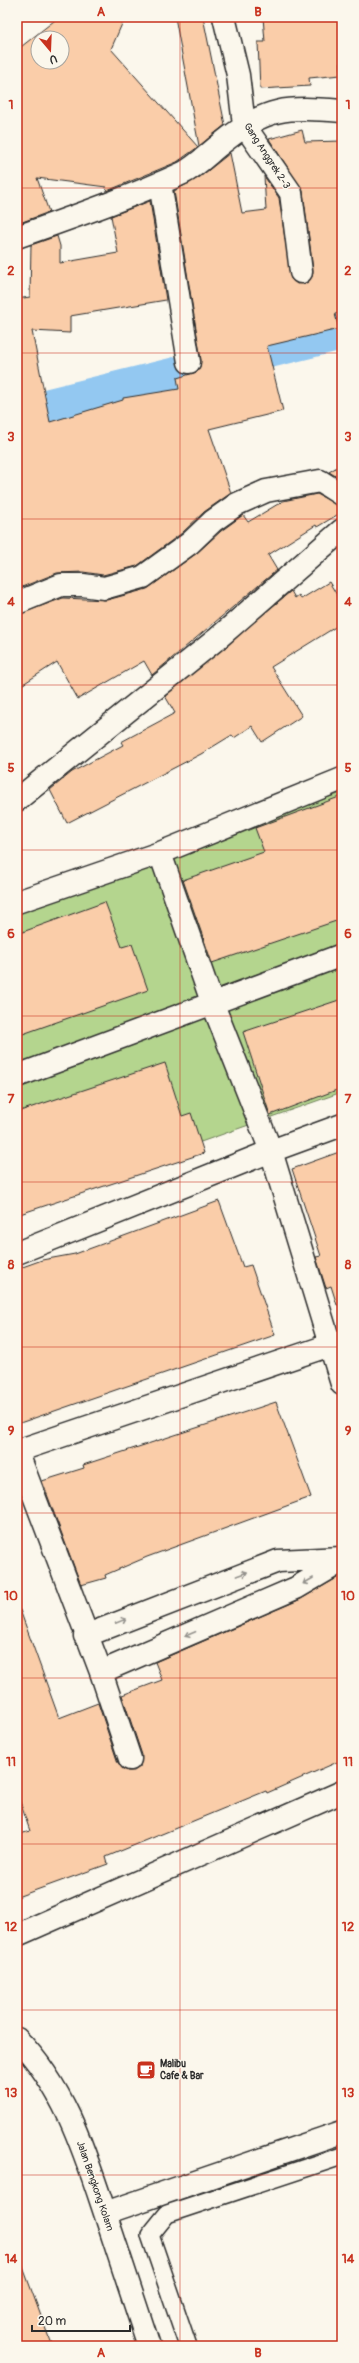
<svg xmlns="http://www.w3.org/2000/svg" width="359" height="2363" viewBox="0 0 359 2363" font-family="Pangolin,sans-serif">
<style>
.green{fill:#b4d58e;stroke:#70805c}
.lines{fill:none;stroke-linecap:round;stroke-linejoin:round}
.canal{stroke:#93c8f1;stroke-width:34}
.building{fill:#facda9;stroke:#2b2b2b;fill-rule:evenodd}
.lane-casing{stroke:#2b2b2b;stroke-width:20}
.street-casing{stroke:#2b2b2b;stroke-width:25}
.secondary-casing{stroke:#2b2b2b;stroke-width:25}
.lane{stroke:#fbf7ec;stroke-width:17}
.street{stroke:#fbf7ec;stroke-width:22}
.secondary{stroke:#fbf7ec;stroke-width:22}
.oneway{stroke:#93918c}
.grid{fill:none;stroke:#c8321e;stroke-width:1;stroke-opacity:0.55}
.labels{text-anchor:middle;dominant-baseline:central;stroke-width:3;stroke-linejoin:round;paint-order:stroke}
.street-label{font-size:10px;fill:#2b2b2b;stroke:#fbf7ec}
.poi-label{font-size:10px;font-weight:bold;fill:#2b2b2b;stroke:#fbf7ec;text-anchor:start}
.neatline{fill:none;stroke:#c8321e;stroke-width:1.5}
.grid-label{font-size:13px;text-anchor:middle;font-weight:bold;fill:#c8321e}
</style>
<rect width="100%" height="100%" fill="#fbf7ec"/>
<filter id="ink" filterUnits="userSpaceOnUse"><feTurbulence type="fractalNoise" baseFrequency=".025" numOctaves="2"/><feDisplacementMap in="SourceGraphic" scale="8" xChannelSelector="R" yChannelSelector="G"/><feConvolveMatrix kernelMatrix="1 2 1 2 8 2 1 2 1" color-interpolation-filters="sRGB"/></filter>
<g filter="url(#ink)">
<path class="green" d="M342 793V1092L17 1207V893Z"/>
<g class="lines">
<path class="canal" d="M17 413 342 333"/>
</g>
<path class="building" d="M59 17H125L111 49 198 147 177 162 107 191 106 187 37 178 49 212 17 224V50ZM38 38H62V62H38Z
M175 17H203L225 125 199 146Z
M263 17H339L341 75 309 78 310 86 260 89 258 42H265Z
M302 130 305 142 342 141V312L335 314 339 329 267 346 283 411 209 429 231 493 204 512 182 533 137 566 103 575 83 572 57 573 17 589V299L30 297 31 245 57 236 60 246V263L118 253 111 216 150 201 166 300 70 316V333L32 331 50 422 123 400V398L179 389 177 378 197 372 200 367 201 360 174 191 200 177 230 153 242 213 266 210 264 176 279 198 291 279 297 284 308 282 312 277 313 270 303 191 269 139Z
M342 464V480L329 472Z
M317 494 342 507V512L317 527 316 525 268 555 277 570 152 675 144 661 78 699 57 662 17 688V615L63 598 107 600 147 589 197 553 221 531 243 515 248 522 283 501Z
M329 582 342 603V623L271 667 302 716 262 742 252 726 234 738 232 735 201 754 67 823 50 790 72 772 123 745 121 742 175 713 165 696 291 591 295 598 299 595 301 599Z
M342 796V919L212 963 183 880 264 852 255 828Z
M105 902 122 947 132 944 148 990 17 1036V934Z
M342 999V1088L270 1115 243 1032Z
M165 1063 182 1116 191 1113 204 1153 17 1215V1112Z
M342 1151V1304L337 1305 331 1286 326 1288 316 1257 321 1256 292 1169Z
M219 1201 243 1267 251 1265 275 1335 17 1424V1269L42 1260 75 1254Z
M276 1402 311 1497 147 1557 105 1575 106 1578 81 1585 42 1481 84 1468 83 1465Z
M342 1575V1760L267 1793 266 1791 106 1857 108 1864 17 1897V1835L30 1831 17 1793V1610H20L59 1718 98 1703 118 1763 127 1771H134L140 1767 142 1755 122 1695 162 1680 155 1662 301 1599Z
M20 2259 52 2346H17V2260Z"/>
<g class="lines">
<g class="lane-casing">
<path id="lane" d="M188 2346 150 2235 167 2214 342 2156"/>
</g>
<g class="street-casing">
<path id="street" d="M224 17 238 75 244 125 291 193 301 272
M160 183 189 362
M17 237C73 217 129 198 183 173 197 166 210 152 222 143 268 106 285 107 342 111
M17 603 61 585H83L104 588 143 577 190 543 213 521 237 504 266 491 320 481 342 495
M17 800 218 638 342 530
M160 853 212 1002 271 1151 342 1384
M17 902 160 853 342 779
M17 1076 342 955
M17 1253 271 1151 342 1125
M17 1451 342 1341
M17 1451 101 1672 130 1759
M85 1636 278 1561 342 1558
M101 1672 296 1588 342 1561
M17 1935 342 1792"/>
</g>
<g class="secondary-casing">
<path id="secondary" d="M17 2039C65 2087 85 2153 106 2216 120 2259 135 2303 149 2346
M105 2213 342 2132"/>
</g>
<use href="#lane" class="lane"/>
<use href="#street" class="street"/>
<use href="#secondary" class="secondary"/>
</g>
<defs><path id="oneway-shaft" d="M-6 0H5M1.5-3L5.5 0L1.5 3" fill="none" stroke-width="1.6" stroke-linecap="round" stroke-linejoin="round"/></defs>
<g class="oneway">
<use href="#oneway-shaft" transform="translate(242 1574) rotate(-20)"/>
<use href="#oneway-shaft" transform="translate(308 1581) rotate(150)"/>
<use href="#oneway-shaft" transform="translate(121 1621) rotate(-22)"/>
<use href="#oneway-shaft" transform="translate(190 1634) rotate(157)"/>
</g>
</g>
<path class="grid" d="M180 17V2346M17 188H342M17 353H342M17 519H342M17 685H342M17 850H342M17 1016H342M17 1182H342M17 1347H342M17 1513H342M17 1678H342M17 1844H342M17 2010H342M17 2175H342"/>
<defs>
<g id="cafe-square" transform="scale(1)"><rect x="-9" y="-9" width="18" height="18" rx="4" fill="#c8321e" stroke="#fbf7ec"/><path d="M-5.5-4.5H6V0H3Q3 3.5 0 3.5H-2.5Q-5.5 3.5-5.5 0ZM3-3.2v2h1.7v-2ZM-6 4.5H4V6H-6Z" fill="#fff"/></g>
</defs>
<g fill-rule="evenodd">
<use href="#cafe-square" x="146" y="2070"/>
</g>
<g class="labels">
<g class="street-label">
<text transform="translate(267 156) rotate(57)">Gang Anggrek 2-3</text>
<text transform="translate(95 2186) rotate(71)">Jalan Bengkong Kolam</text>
</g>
<g class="poi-label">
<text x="160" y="2064">Malibu<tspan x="160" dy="12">Cafe &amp; Bar</tspan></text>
</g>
</g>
<rect width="359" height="2363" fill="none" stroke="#fbf7ec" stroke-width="44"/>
<g transform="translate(50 50) rotate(161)"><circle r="19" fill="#fbf7ec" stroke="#a8a59f"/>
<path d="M0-3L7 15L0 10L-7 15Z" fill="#c8321e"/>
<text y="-6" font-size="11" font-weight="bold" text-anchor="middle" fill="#2b2b2b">U</text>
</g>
<path d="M32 2325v6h98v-6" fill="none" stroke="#2b2b2b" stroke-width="2"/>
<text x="38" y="2325" font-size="12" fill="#2b2b2b" stroke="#fbf7ec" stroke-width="3" paint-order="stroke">20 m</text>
<rect x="22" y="22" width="315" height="2319" class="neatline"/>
<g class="grid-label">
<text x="101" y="16">A</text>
<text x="258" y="16">B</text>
<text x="11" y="109">1</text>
<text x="348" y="109">1</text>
<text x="11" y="275">2</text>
<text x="348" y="275">2</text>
<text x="11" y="441">3</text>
<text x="348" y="441">3</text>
<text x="11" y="606">4</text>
<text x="348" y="606">4</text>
<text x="11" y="772">5</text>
<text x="348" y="772">5</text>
<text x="11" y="938">6</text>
<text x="348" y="938">6</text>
<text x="11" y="1103">7</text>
<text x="348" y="1103">7</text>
<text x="11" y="1269">8</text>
<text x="348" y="1269">8</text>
<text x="11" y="1435">9</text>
<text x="348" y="1435">9</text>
<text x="11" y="1600">10</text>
<text x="348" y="1600">10</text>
<text x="11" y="1766">11</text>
<text x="348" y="1766">11</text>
<text x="11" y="1931">12</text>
<text x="348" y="1931">12</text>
<text x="11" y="2097">13</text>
<text x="348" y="2097">13</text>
<text x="11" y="2263">14</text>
<text x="348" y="2263">14</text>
<text x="101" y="2357">A</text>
<text x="258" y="2357">B</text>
</g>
</svg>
